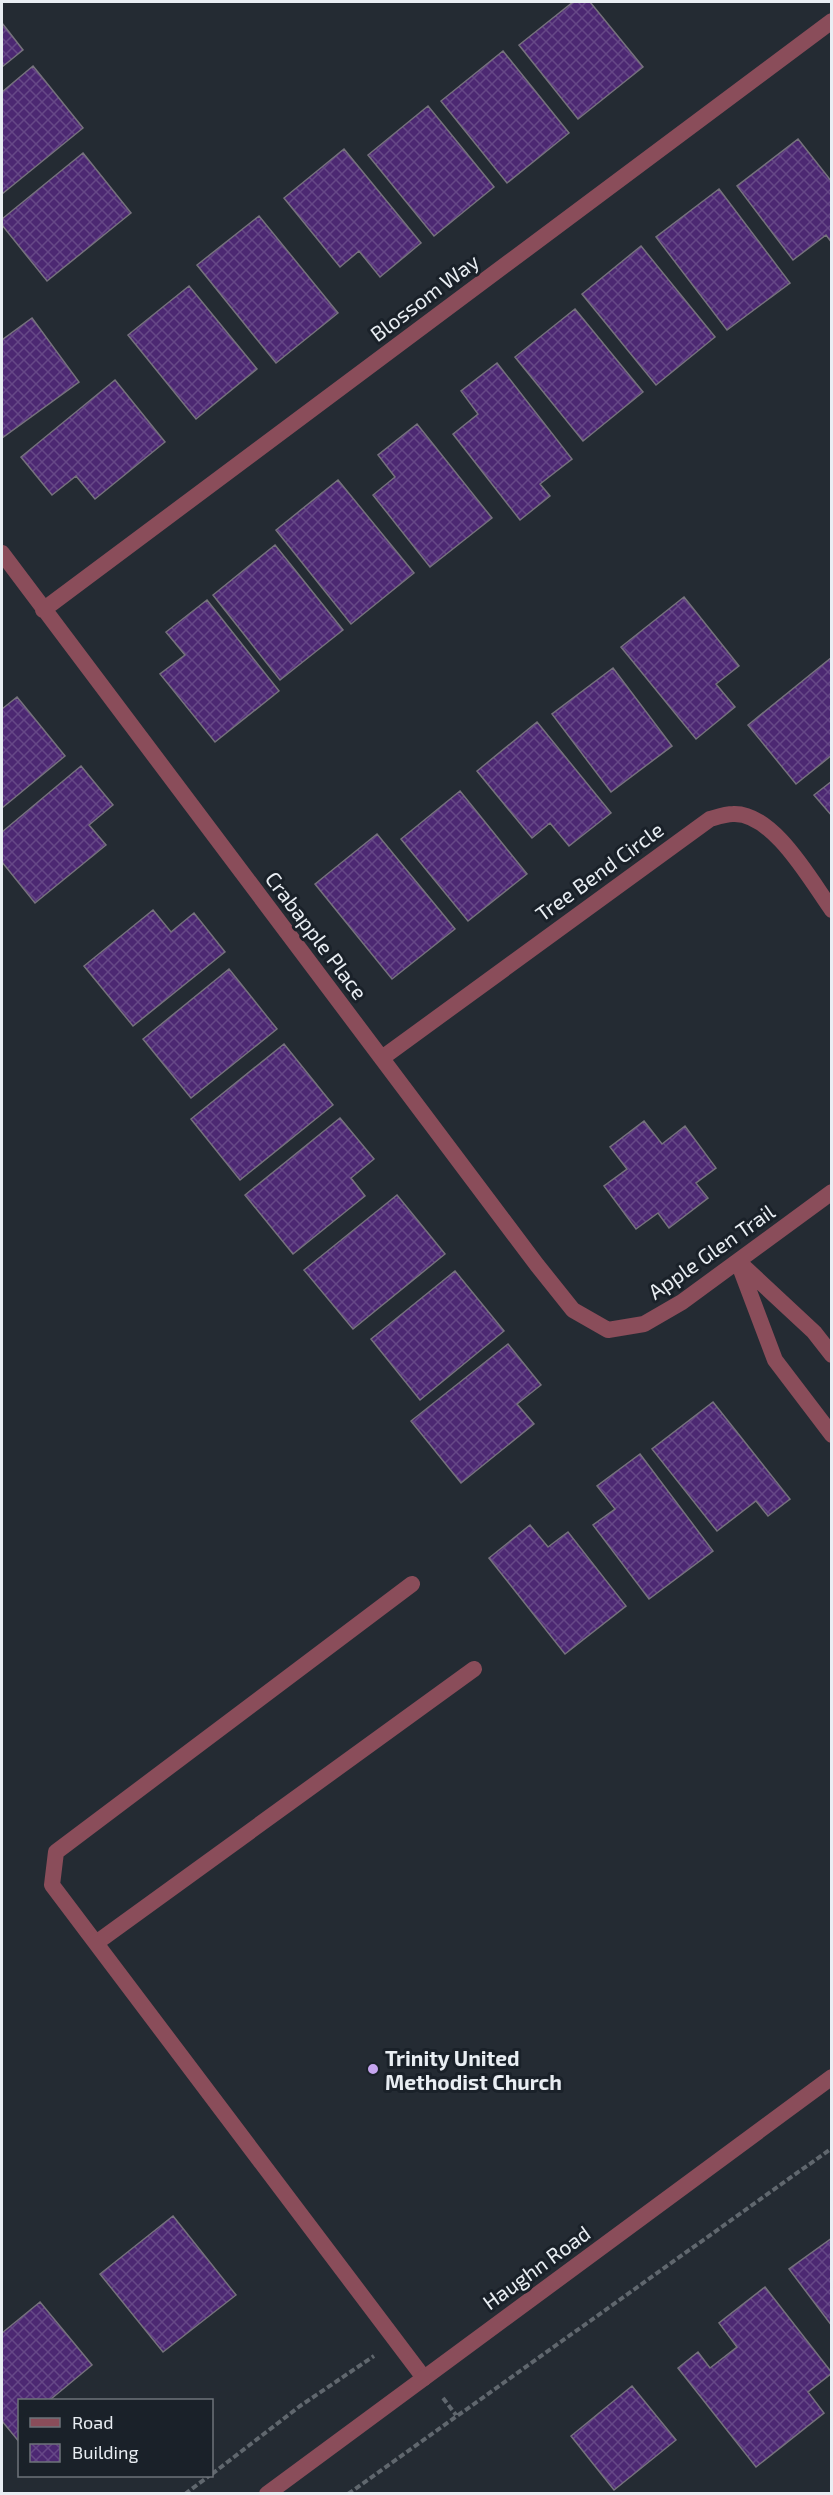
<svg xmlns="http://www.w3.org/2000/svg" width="833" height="2495" viewBox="0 0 833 2495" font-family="'Exo 2',sans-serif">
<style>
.building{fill:url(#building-cross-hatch);stroke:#76727d;stroke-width:1.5}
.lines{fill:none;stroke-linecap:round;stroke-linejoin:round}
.path{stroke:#60676e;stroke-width:4;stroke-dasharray:6 3;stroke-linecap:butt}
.service{stroke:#8a4d5a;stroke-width:16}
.minor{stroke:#8a4d5a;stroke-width:16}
.tertiary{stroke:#8a4d5a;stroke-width:16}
.poi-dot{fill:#c6a6f0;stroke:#1a2129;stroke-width:2}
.labels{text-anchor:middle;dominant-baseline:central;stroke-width:6;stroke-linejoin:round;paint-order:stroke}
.street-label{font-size:21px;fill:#e9eef3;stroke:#1a2129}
.poi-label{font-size:21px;font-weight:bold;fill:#e9eef3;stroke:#1a2129;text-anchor:start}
</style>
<defs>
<pattern id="building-cross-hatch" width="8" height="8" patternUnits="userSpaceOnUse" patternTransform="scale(1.5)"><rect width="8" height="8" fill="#4c2872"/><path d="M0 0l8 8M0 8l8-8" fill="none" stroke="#664887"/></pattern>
</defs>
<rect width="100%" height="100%" fill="#242b33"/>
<path class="building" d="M573 2H590L643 67 578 119 519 45Z
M2 23 23 50 2 67Z
M503 51 569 133 507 183 441 101Z
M33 66 83 128 2 194V92Z
M428 106 494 187 434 236 368 155Z
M798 139 832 182V243L826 235 793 260 737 186Z
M344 149 421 243 380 277 359 251 340 267 284 198Z
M83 153 131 213 47 281 2 225V219Z
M719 189 790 283 727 330 656 237Z
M259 216 338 313 276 363 197 265Z
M641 246 715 337 656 385 582 294Z
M189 286 257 369 196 419 128 335Z
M575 309 643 392 583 441 515 357Z
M32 318 79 382 2 438V340Z
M497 363 572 459 540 484 550 496 520 520 453 434 478 414 461 391Z
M115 380 165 442 95 499 76 476 52 495 21 457Z
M417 424 492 518 430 567 373 495 395 477 378 455Z
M338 480 414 573 351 624 276 530Z
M275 545 343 630 280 680 213 595Z
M684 597 739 666 716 684 735 707 696 739 621 647Z
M207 600 279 691 215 742 160 674 185 655 166 632Z
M832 657V755L796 784 748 725Z
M613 668 672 746 611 792 552 714Z
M17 697 65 756 2 808V709Z
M537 722 611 813 569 846 550 823 532 838 477 771Z
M81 766 113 805 89 825 106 845 35 903 2 862V832Z
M832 781V816L814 795Z
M460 791 527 874 468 921 401 839Z
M377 834 455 929 392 979 315 884Z
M153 910 171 932 194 913 225 952 133 1026 84 966Z
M229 969 277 1029 191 1098 143 1039Z
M284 1044 333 1105 240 1180 191 1119Z
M340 1118 374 1159 351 1178 365 1196 293 1254 245 1195Z
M644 1121 662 1144 685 1126 716 1168 696 1183 708 1198 669 1228 658 1213 636 1229 604 1186 627 1169 610 1147Z
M397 1195 445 1254 353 1329 304 1270Z
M455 1271 504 1331 420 1400 371 1339Z
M508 1344 541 1385 517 1404 534 1424 461 1483 411 1421Z
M713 1402 790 1499 768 1516 756 1501 717 1531 652 1449Z
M640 1454 713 1551 649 1599 593 1525 615 1509 597 1486Z
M530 1525 548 1547 568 1532 626 1606 565 1654 489 1558Z
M173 2216 236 2295 163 2352 100 2274Z
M832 2238V2326L789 2269Z
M765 2287 832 2373 808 2392 824 2413 756 2467 678 2368 698 2352 710 2368 737 2347 719 2323Z
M40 2302 92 2365 51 2399 52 2400H20V2443L2 2421V2333Z
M632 2386 676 2440 614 2490 571 2436Z"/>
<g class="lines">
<path class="path" d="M443 2398 456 2415
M212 2474 300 2406 374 2356
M185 2494 209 2476
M348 2494 832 2148"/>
<path class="service" d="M412 1584 56 1852 52 1885 424 2378
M96 1943 474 1669"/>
<path class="minor" d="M2 553 537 1265 573 1310 608 1330 644 1324 682 1302 832 1192
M43 610 832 21
M382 1058 710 819C717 817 726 814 733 814 773 812 811 881 832 910
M738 1262 775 1360 832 1435
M741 1264 814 1332 832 1355"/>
<path class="tertiary" d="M267 2494 832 2077"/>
</g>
<circle class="poi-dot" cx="373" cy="2069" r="6"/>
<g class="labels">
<g class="street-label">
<text transform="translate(424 297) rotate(-37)">Blossom Way</text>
<text transform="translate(599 871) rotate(-36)">Tree Bend Circle</text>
<text transform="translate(317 935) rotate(53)">Crabapple Place</text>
<text transform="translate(711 1251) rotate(-35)">Apple Glen Trail</text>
<text transform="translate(536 2267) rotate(-36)">Haughn Road</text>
</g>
<g class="poi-label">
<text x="385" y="2057">Trinity United<tspan x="385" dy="24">Methodist Church</tspan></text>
</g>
</g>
<rect width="833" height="2495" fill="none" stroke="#e9eef3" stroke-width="6"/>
<rect x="18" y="2399" width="195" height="78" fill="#1a2129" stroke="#6d737a" stroke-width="1.5"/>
<rect x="30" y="2418" width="30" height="9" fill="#8a4d5a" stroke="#6d737a" stroke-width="1.5"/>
<text x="72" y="2429" font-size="18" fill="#e9eef3">Road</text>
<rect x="30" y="2444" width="30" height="18" fill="url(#building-cross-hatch)" stroke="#6d737a" stroke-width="1.5"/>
<text x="72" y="2459" font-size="18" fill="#e9eef3">Building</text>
</svg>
